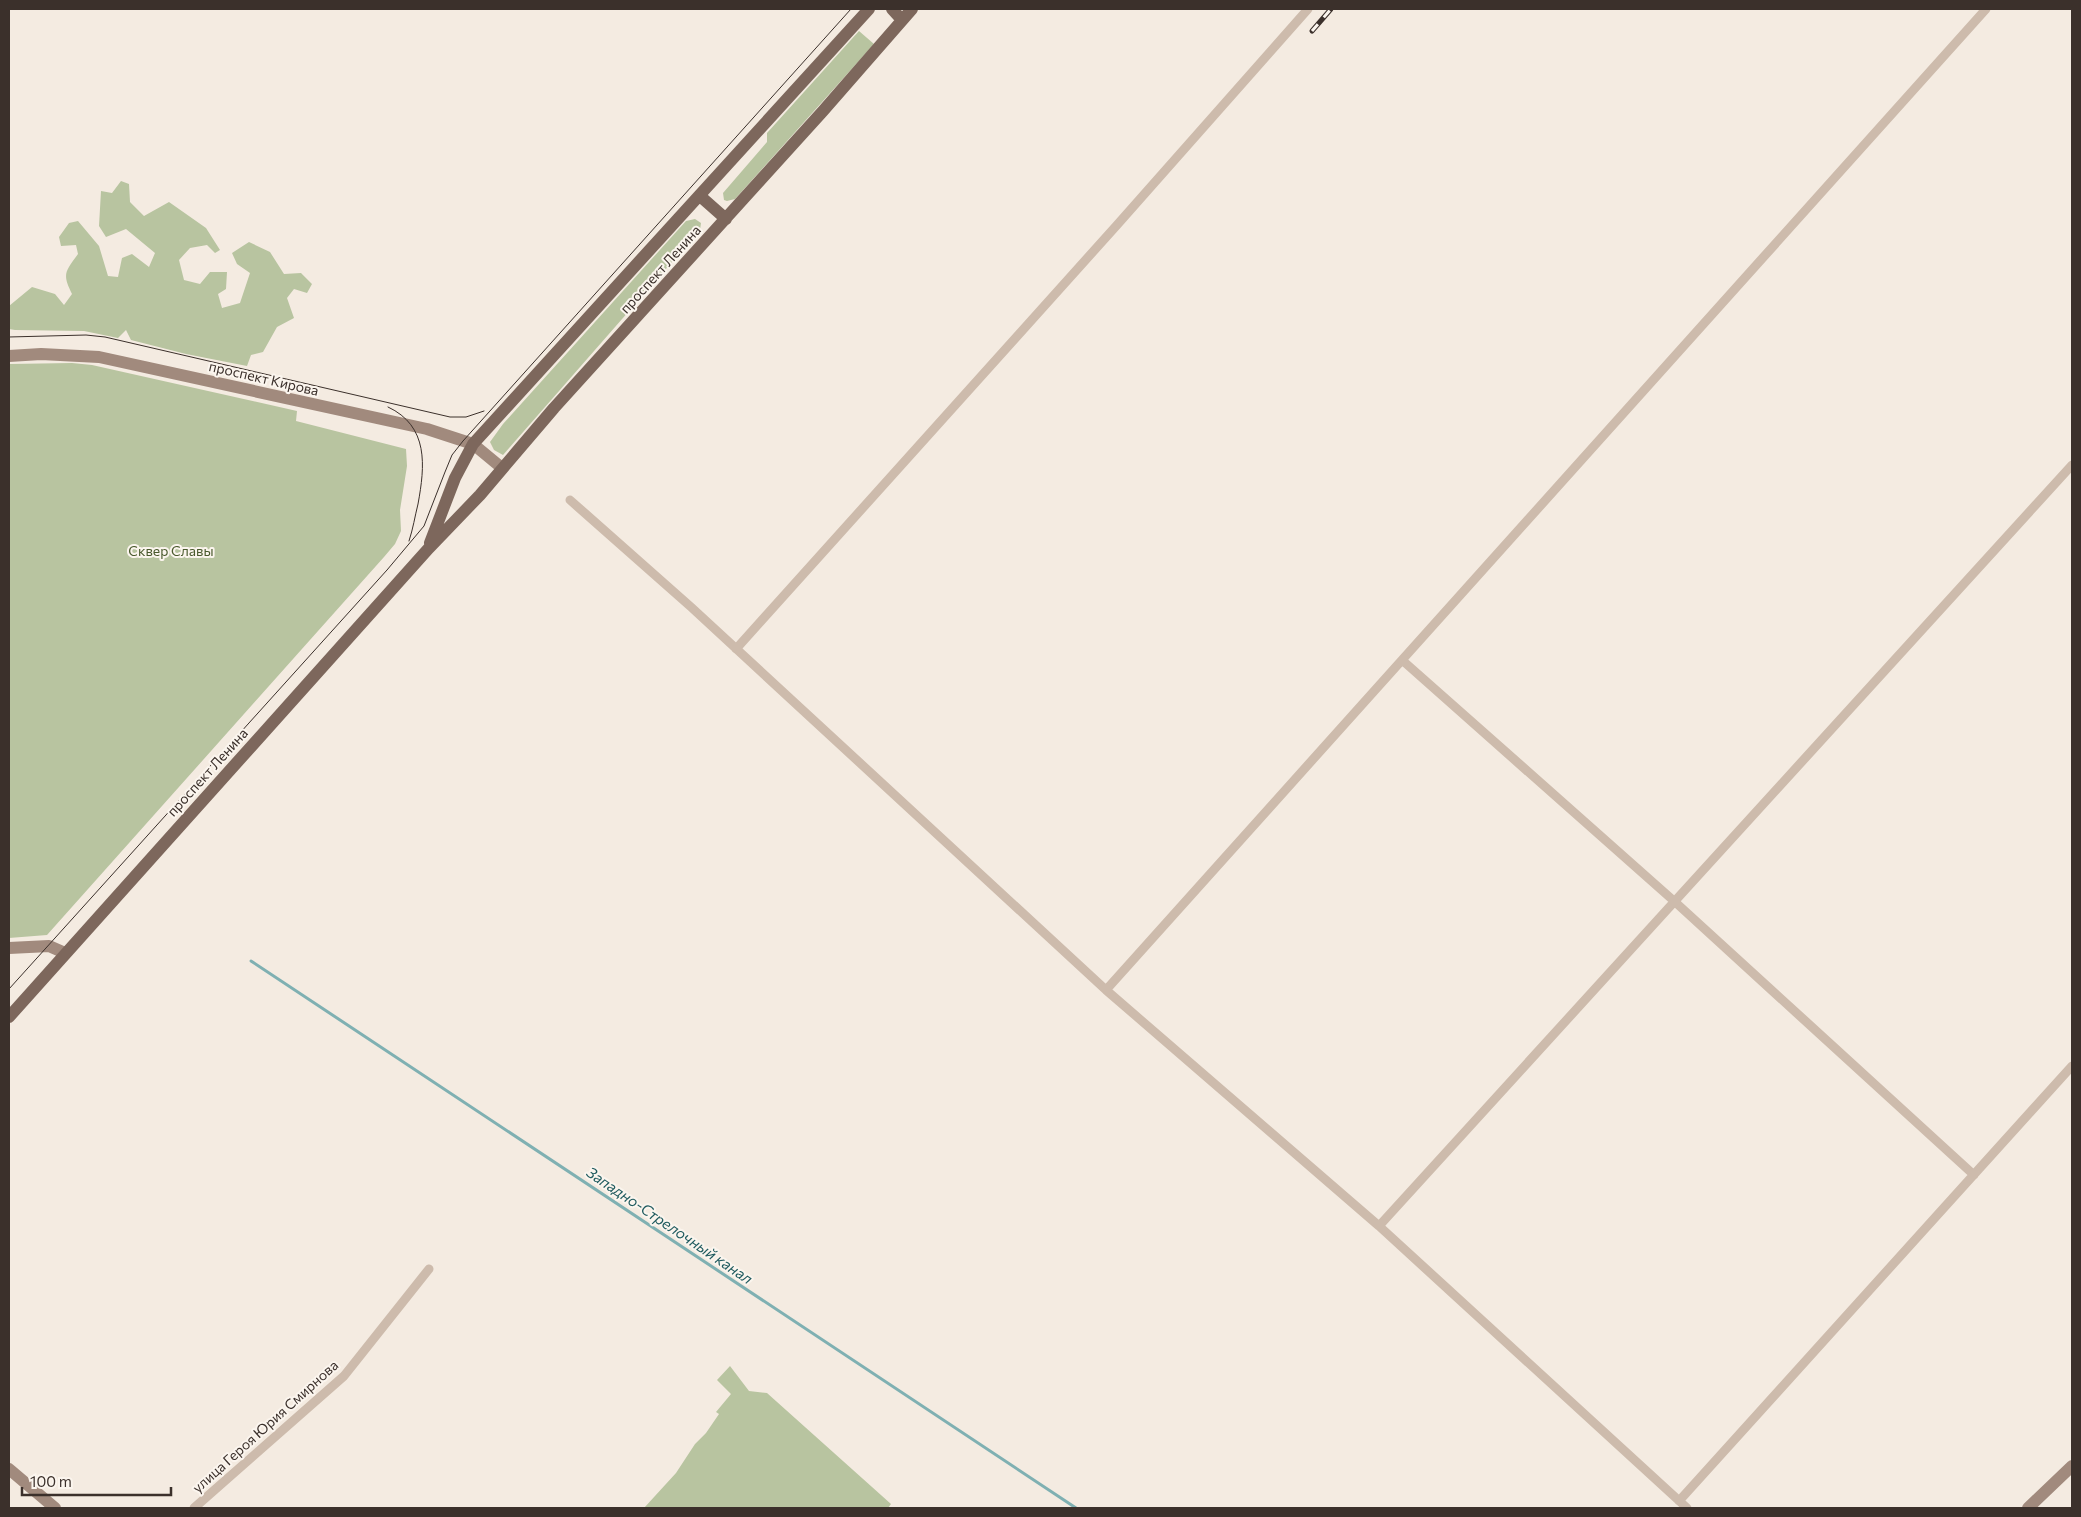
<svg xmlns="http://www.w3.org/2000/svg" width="2081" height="1517" viewBox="0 0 2081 1517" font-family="Commissioner,sans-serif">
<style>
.green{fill:#b8c4a0}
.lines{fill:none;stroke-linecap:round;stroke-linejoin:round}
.stream{stroke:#7fb0b2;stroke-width:3}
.street{stroke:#cdbbac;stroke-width:9}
.secondary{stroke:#a18a7d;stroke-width:12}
.primary{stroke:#7d675c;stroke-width:12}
.tram{stroke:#3b302b;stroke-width:1}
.rail-casing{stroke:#3b302b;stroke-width:5}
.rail{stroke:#fbf5ee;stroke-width:3;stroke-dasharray:9;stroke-linecap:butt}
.labels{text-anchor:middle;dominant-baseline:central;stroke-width:4;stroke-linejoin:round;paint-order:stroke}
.street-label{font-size:14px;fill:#3b302b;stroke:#fbf5ee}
.park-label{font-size:14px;fill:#4a5a2e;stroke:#fbf5ee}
.water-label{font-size:15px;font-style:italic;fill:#1f5a5e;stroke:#fbf5ee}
</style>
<rect width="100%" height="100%" fill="#f4ebe1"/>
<path class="green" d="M859 31 874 44 735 199 727 201 724 200 723 193 767 142V133Z
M121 181 129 184 130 202 144 216 169 202 206 228 220 250 215 253 207 245 190 248 179 260 184 280 200 284 210 272H227L226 289 218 294 222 308 240 303 250 273 237 264 232 253 249 242 270 252 284 274 301 273 312 284 307 293 294 289 287 298 294 318 277 327 263 352 251 355 247 366 186 354 131 340 126 330 118 338 84 331 15 330 9 329V306L32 287 55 294 64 305 72 294C62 274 65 272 78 254L76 245 61 246 59 237 69 223 78 221 99 246 108 276 118 277 122 258 132 254 149 267 155 253 126 229 106 237 99 226 101 191 112 193Z
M695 219 701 223 700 230 503 455 494 450 490 442 503 424 686 221Z
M72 363 92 365 297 411 296 421 406 449 407 466 400 510 401 531 395 544 384 557 47 935 9 938V364Z
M730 1366 749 1391 767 1393 891 1504 888 1508H644L676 1473 695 1444 706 1433 719 1414 716 1412 731 1394 717 1380Z"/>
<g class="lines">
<path class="stream" d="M251 961 1076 1508"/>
<path class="street" d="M570 500 691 607 1106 990 1379 1226 1687 1508
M736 649 1117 225 1308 9
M1402 660 1674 901 1974 1175
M1106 990 1986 9
M1379 1226 2072 465
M1679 1501 2072 1066
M194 1508 344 1376 429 1269"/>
<path class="secondary" d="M9 356 41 354 99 357 427 429 473 444 502 468
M9 948 49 946 65 953
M9 1469 55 1508
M2028 1508 2072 1466"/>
<path class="primary" d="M892 9 902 20
M700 196 726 219
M430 543 455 478 473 444 869 9
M9 1017 429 548 480 495 554 408 823 111 912 9"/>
<path class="tram" d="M9 337 86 335 105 337 450 417H466L484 411
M388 407C429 426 425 466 418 504 415 516 413 529 409 541
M9 989 387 570 424 526 445 472 452 455 463 441 851 9"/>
<g class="rail-casing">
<path id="rail" d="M1312 31 1331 9"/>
</g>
<use href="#rail" class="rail"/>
</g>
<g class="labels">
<g class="street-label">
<text transform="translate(660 269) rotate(-48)">проспект Ленина</text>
<text transform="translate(264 378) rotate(13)">проспект Кирова</text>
<text transform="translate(207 772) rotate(-48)">проспект Ленина</text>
<text transform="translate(265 1426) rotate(-42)">улица Героя Юрия Смирнова</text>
</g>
<g class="park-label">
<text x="171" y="550">Сквер Славы</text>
</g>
<g class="water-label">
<text transform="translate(670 1225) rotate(34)">Западно-Стрелочный канал</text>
</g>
</g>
<rect width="2081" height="1517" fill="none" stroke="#3b302b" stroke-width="20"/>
<path d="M22 1487v8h149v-8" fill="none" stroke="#3b302b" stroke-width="2.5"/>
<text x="30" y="1487" font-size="15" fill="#3b302b" stroke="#fbf5ee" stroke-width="4" paint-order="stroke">100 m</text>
</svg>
